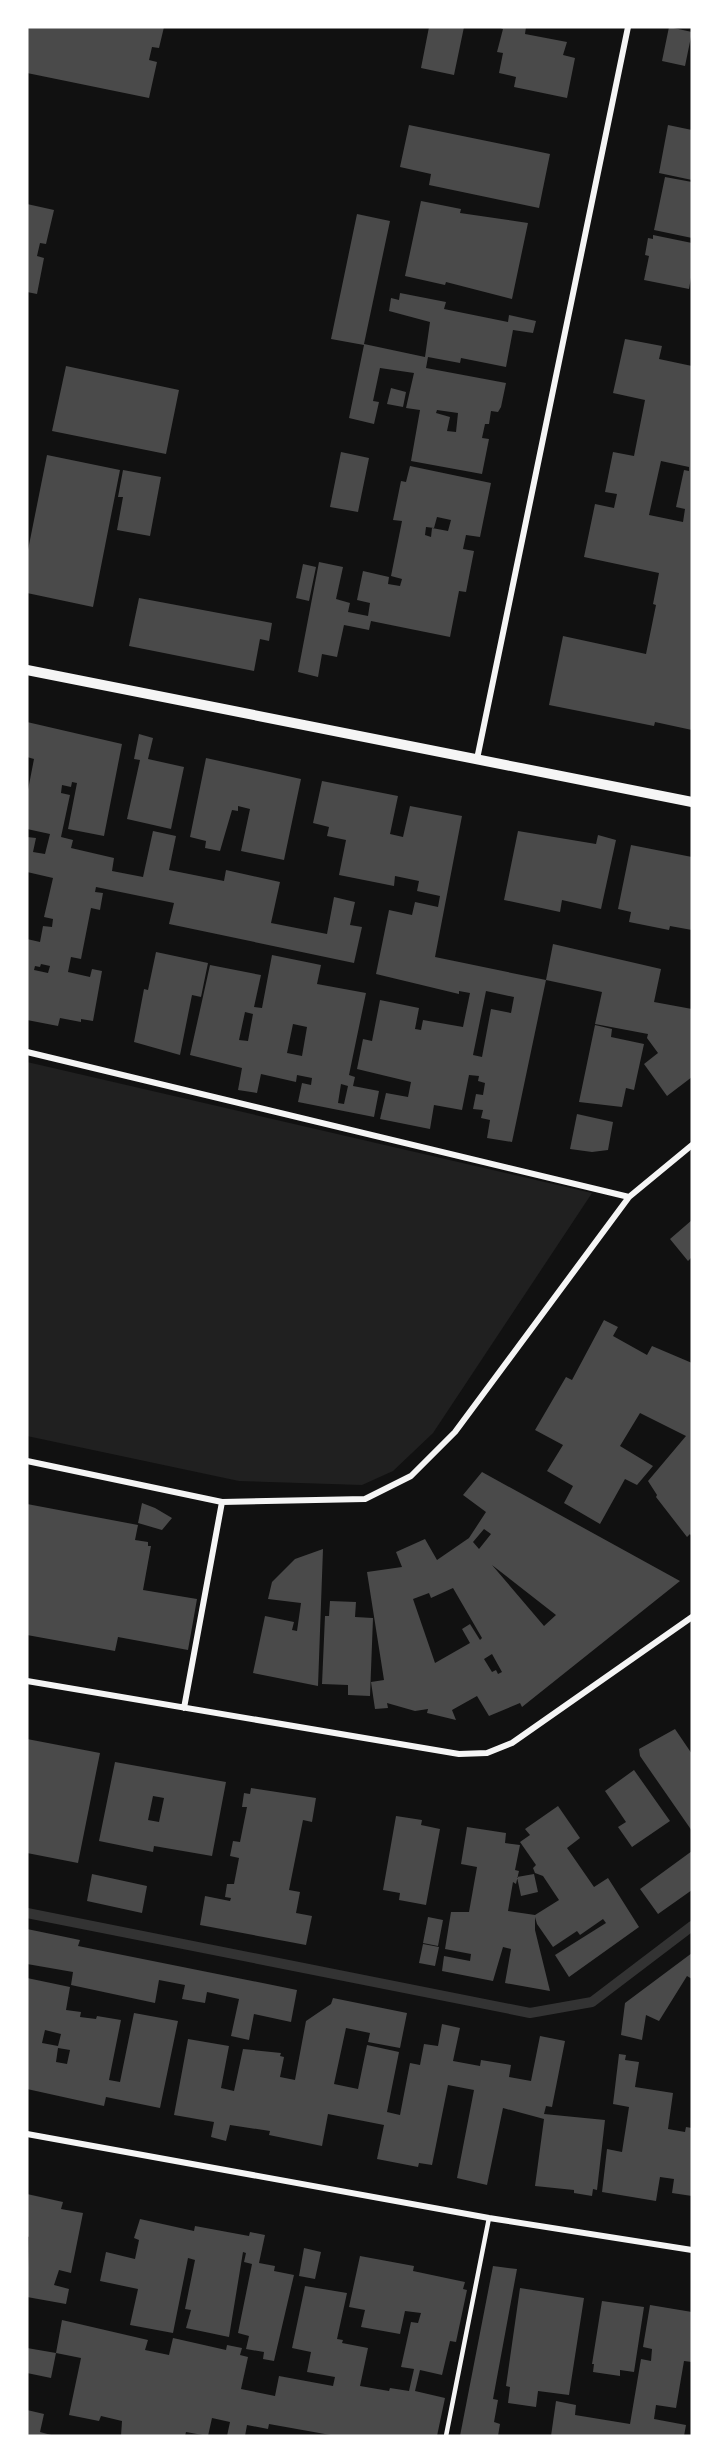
<svg xmlns="http://www.w3.org/2000/svg" width="719" height="2463" viewBox="0 0 719 2463" font-family="Poppins,sans-serif">
<style>
.green{fill:#202020}
.lines{fill:none;stroke-linecap:round;stroke-linejoin:round}
.stream{stroke:#333;stroke-width:10}
.building{fill:#4a4a4a;fill-rule:evenodd}
.service{stroke:#f5f5f5;stroke-width:4.5}
.minor{stroke:#f5f5f5;stroke-width:6}
.tertiary{stroke:#f5f5f5;stroke-width:10}
</style>
<rect width="100%" height="100%" fill="#111"/>
<path class="green" d="M27 1062 592 1193 433 1433 393 1471 362 1485 239 1481 27 1436Z"/>
<g class="lines">
<path class="stream" d="M27 1913 530 2013 592 2002 692 1926"/>
</g>
<path class="building" d="M27 27H164L159 48 152 47 149 60 157 62 149 98 27 73Z
M429 27H464L454 75 421 68Z
M498 27H526L525 34 567 42 563 55 575 58 567 98 514 87 516 77 499 73 503 53 497 52 503 29Z
M669 27 692 32 685 66 662 61Z
M409 125 550 154 539 208 429 185 431 174 400 167Z
M668 125 692 130V180L659 173Z
M665 177 692 182V238L654 230Z
M421 201 461 209 460 213 528 223 512 299 446 282 445 285 405 276Z
M27 204 54 210 46 244 40 243 37 256 44 258 37 294 27 292Z
M357 214 390 221 364 344 425 357 430 322 389 311 391 298 399 300 400 293 446 302 444 309 508 322 509 315 536 321 533 333 513 330 506 367 461 358 460 363 428 357 426 368 506 383 501 407 498 412 491 411 489 424H485L482 438 489 439 482 474 411 461 420 410 406 408 414 373 380 368 373 401 379 402 374 424 349 418 364 345 331 339ZM437 410 458 413 456 432 447 431 450 417 436 413Z
M653 235 692 243V272L689 289 644 280 649 256 645 255 648 238 653 239Z
M625 339 662 346 659 359 692 366V730L655 722 654 726 549 705 563 636 646 654 656 605 653 604 659 573 584 557 595 504 614 508 617 494 605 492 613 452 634 456 645 400 613 393ZM661 461 689 467V471L684 470 676 507 685 509 683 522 649 515Z
M66 366 179 390 166 454 52 431Z
M391 388 406 392 403 407 387 404Z
M341 452 369 458 358 512 330 507Z
M47 455 120 470 93 607 27 593V555Z
M410 466 491 483 480 537 466 535 463 549 474 551 466 592 459 591 450 637 371 621 369 630 344 625 337 657 322 654 318 677 298 672 319 562 343 567 336 599 350 603 348 612 368 616 370 603 357 600 363 571 389 577 388 584 400 586 402 579 391 576 402 521 393 520 401 481 406 482ZM437 517 451 520 448 531 432 528 431 537 425 535 426 527 434 528Z
M123 470 161 477 150 536 117 530 123 497H118Z
M303 564 316 567 309 601 296 598Z
M139 598 272 623 269 641 260 639 254 671 129 646Z
M27 722 122 744 104 836 68 829 77 783 72 782 71 787 62 785 61 793 70 795 61 837 73 840 71 848 114 858 112 871 143 877 153 831 176 836 169 870 224 881 226 870 280 882 271 923 327 934 334 897 355 902 350 925 362 927 354 963 169 924 174 903 96 887 95 892 103 893 100 910 91 908 81 959 71 957 68 972 90 977 92 969 102 971 93 1021 81 1019V1022L60 1018 58 1026 27 1020V939L40 942 43 926 52 927 53 919 44 917 53 878 27 872V837L36 838 33 852 45 854 50 834 27 829V795L34 759 27 757ZM41 964 50 966 48 973 34 970 35 966 40 967Z
M139 734 153 738 148 759 184 767 171 829 127 819 140 760 134 759Z
M206 758 301 779 284 860 241 851 250 809 238 806V811L232 810 220 851 205 848 206 841 190 837Z
M322 781 398 796 390 834 403 837 410 806 462 816 435 957 546 980 553 944 661 969 654 1002 692 1009V1077L667 1096 644 1064 658 1053 647 1038 648 1034 595 1024 602 992 546 980 512 1142 487 1138 490 1120 481 1118 483 1110 473 1109 476 1094 483 1095 485 1083 478 1081 479 1076 469 1075 462 1110 434 1105 430 1129 380 1119 386 1093 408 1097 411 1082 357 1069 363 1039 372 1041 380 1000 419 1008 415 1029 421 1030 423 1020 463 1027 470 993 459 991V994L376 974 389 910 412 915 415 902 438 907 440 896 417 891 419 881 395 876 394 886 339 875 346 840 327 836 329 827 313 823ZM486 991 514 997 511 1013 491 1009 482 1057 473 1055Z
M518 831 596 844 598 835 616 840 601 909 562 900 560 912 504 900Z
M631 845 692 857V930L670 926 669 930 629 922 631 912 618 909Z
M156 952 208 963 201 997 192 995 180 1055 134 1042 144 989 148 990Z
M272 955 321 965 317 984 366 993 349 1075 355 1077 353 1086 379 1091 374 1117 298 1102 302 1083 311 1085 312 1078 297 1075 296 1082 261 1074 257 1093 238 1090 242 1068 190 1055 210 965 261 975 254 1007 262 1008ZM245 1012 253 1014 248 1041 239 1040ZM293 1024 307 1027 302 1056 287 1053ZM341 1084 348 1086 344 1104 338 1103Z
M595 1025 612 1029 611 1037 644 1044 634 1090 626 1088 622 1107 579 1102Z
M577 1114 613 1122 608 1150 592 1152 570 1149Z
M692 1220V1257L688 1261 670 1239Z
M604 1320 618 1327 613 1336 647 1355 652 1346 692 1363V1537L690 1534 687 1537 656 1497 657 1495 648 1481 686 1436 640 1413 620 1446 653 1466 637 1485 625 1479 600 1524 564 1503 573 1486 547 1471 563 1445 535 1430 566 1377 572 1380Z
M482 1472 680 1581 522 1707 520 1703 489 1716 477 1696 452 1710 456 1720 427 1713 428 1709 415 1711 387 1703 388 1708 375 1709 371 1682 384 1680 367 1572 402 1567 396 1552 425 1539 437 1560 469 1538 486 1512 463 1495ZM484 1529 491 1534 479 1549 473 1542ZM492 1565 556 1615 544 1626ZM453 1588 482 1638 480 1640 470 1624 462 1629 470 1643 435 1663 413 1599 429 1593 431 1598ZM492 1654 502 1672 498 1674 496 1670 492 1672 484 1659Z
M142 1503 155 1508 172 1518 162 1530 138 1523Z
M27 1504 138 1525 135 1540 148 1542V1546H151L143 1590 197 1599 188 1650 118 1637 115 1651 27 1635Z
M323 1549 318 1686 253 1673 265 1616 294 1622 292 1630 297 1631 301 1603 268 1599 272 1582 295 1559Z
M330 1601 356 1602 355 1617 373 1618 370 1696 348 1695V1685L322 1684 325 1616H329Z
M675 1729 692 1754V1831L640 1756 639 1749Z
M27 1739 100 1753 78 1863 27 1853Z
M115 1762 226 1782 212 1856 154 1846 153 1852 99 1841ZM153 1796 164 1798 159 1822 148 1820Z
M634 1770 670 1821 632 1847 618 1827 626 1822 605 1791Z
M251 1788 316 1798 312 1822 303 1820 289 1890 300 1892 296 1913 312 1916 306 1945 200 1925 205 1896 230 1901 231 1898 225 1897 227 1884H234L239 1858 230 1856 233 1841 240 1842 247 1807H242L244 1793 250 1794Z
M558 1806 580 1838 567 1848 594 1887 608 1878 639 1927 569 1977 555 1955 606 1923 603 1919 580 1935 577 1931 553 1947 537 1924 535 1917V1930L550 1991 505 1983 511 1949 503 1947 493 1981 442 1971 444 1956 470 1961 471 1954 445 1949 451 1912H469L477 1867 461 1864 467 1827 506 1833 505 1843 520 1845 515 1870 519 1871 516 1884 513 1882 508 1911 535 1915 559 1900 543 1876 535 1873 533 1868 536 1865 520 1842 530 1835 525 1829Z
M396 1816 422 1820 421 1825 440 1829 426 1905 399 1900 400 1893 383 1890Z
M692 1851V1890L658 1914 640 1889Z
M92 1874 147 1886 142 1913 87 1901Z
M534 1874 538 1892 521 1896 517 1877Z
M428 1917 443 1920 438 1946 423 1943Z
M27 1929 80 1940 78 1946 297 1990 291 2022 254 2014 249 2040 231 2036 239 1999 207 1992 205 2003 182 1999 185 1985 159 1980 155 2003 71 1985 73 1972 27 1964Z
M423 1944 439 1947 435 1966 419 1963Z
M692 1953V1979L687 1976 659 2021 646 2015 642 2040 621 2035 625 2003Z
M27 1978 70 1987 66 2010 81 2012 80 2017 96 2019 97 2016 121 2020 109 2080 120 2082 134 2013 178 2021 160 2108 106 2097 104 2106 27 2089ZM45 2030 61 2034 58 2046 42 2043ZM58 2048 70 2050 67 2064 56 2062Z
M333 1998 407 2013 400 2048 368 2042 370 2033 346 2028 334 2084 358 2089 367 2045 399 2052 387 2112 400 2115 410 2063 420 2065 424 2044 438 2046 442 2024 460 2028 453 2061 480 2066 481 2060 511 2065 509 2077 531 2081 540 2036 565 2041 552 2107 546 2106 544 2114 605 2120 597 2190 593 2189 592 2196 574 2193V2190L535 2186 544 2119 503 2108 487 2185 457 2178 474 2090 448 2085 432 2165 419 2163 418 2167 377 2159 384 2125 328 2114 322 2146 269 2135 270 2131 230 2125 226 2141 211 2137 214 2122 174 2115 188 2039 229 2046 221 2088 234 2091 243 2049 281 2053 280 2056 284 2057 280 2077 295 2080 306 2021 331 2004Z
M619 2054 626 2055 625 2060 639 2062 635 2087 673 2093 668 2129 685 2132 686 2127 692 2128V2196L672 2193 674 2179 660 2177 656 2201 602 2192 607 2149 622 2152 629 2107 613 2104Z
M27 2194 63 2202 61 2209 83 2213 71 2273 59 2270 54 2285 69 2289 66 2304 27 2297 29 2237 27 2236Z
M140 2219 194 2231 195 2226 249 2236 250 2232 265 2235 259 2263 275 2266 274 2271 294 2275 274 2361 263 2359 264 2352 246 2349 249 2336 238 2333 252 2264 244 2262 246 2253 243 2252 229 2337 186 2328 191 2310 185 2309 195 2260 188 2258 173 2333 130 2325 138 2289 100 2281 106 2252 135 2259 139 2240 134 2238Z
M304 2248 321 2252 315 2279 299 2276Z
M360 2256 414 2266 413 2271 465 2282 463 2289 467 2290 456 2342 450 2341 442 2375 420 2370 415 2391 445 2398 437 2436H336L269 2424 268 2429 247 2425 245 2436H227L230 2422 212 2418 208 2436 186 2432 185 2436H121L122 2421 101 2416 99 2421 69 2415 81 2358 56 2353 62 2320 148 2340 145 2350 169 2355 173 2338 226 2350 227 2345 242 2348 240 2355 248 2357 241 2389 275 2396 279 2376 333 2386 335 2377 307 2372 311 2352 292 2348 305 2286 347 2293 337 2339 343 2340 342 2343 368 2348 360 2386 389 2391 390 2388 409 2391 414 2369 401 2367 411 2322 418 2323 421 2313 405 2311 400 2334 361 2327 365 2310 349 2307Z
M493 2266 517 2269 493 2399 498 2400 494 2422 500 2424 498 2436H460Z
M520 2288 584 2298 569 2395 538 2391 536 2407 508 2403 510 2387 506 2386Z
M602 2301 644 2307 634 2372 620 2370V2376L593 2372 594 2364H592Z
M650 2305 692 2312V2362L684 2361 676 2408 656 2405 654 2419 686 2425 684 2436H551L556 2401 576 2405 575 2415 630 2424 641 2359 651 2361 652 2349 643 2347Z
M27 2348 56 2353 51 2378 27 2373Z
M27 2410 44 2414 40 2432 55 2436H27Z"/>
<g class="lines">
<path class="service" d="M446 2436 489 2218"/>
<path class="minor" d="M477 759 628 27
M27 1052 629 1197
M27 1461 222 1502 365 1499 411 1476 455 1432 629 1197 692 1145
M27 1681 459 1754 487 1753 512 1743 692 1617
M184 1708 222 1502
M27 2134 489 2218 692 2250"/>
<path class="tertiary" d="M27 670 692 802"/>
</g>
<rect width="719" height="2463" fill="none" stroke="#ffffff" stroke-width="57"/>
</svg>
